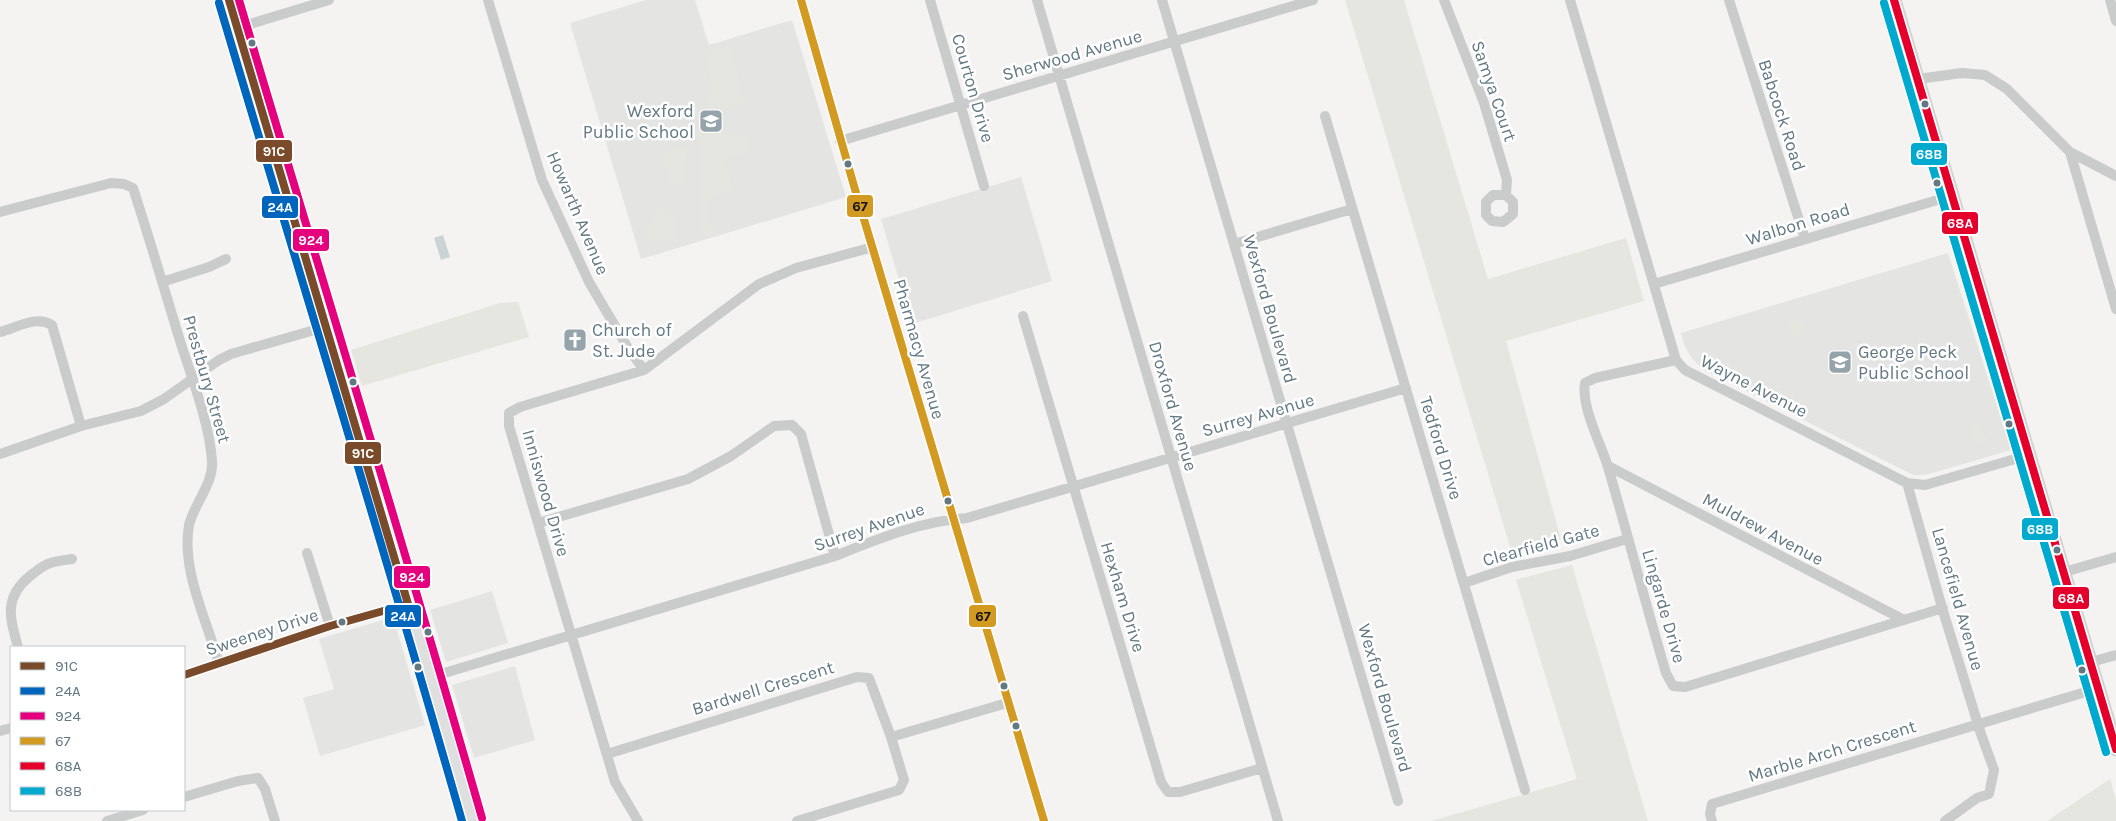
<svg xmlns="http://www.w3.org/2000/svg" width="2116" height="821" viewBox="0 0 2116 821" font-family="Karla,sans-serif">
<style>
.built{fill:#e4e4e3}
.green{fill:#e4e6df}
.water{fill:#cad4d6}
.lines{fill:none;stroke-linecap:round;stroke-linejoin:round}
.major-casing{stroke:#d0d1d0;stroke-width:15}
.minor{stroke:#cacccc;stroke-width:10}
.major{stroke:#dfdfe0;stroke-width:12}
.bus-1-casing{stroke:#fff;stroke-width:11}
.bus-2-casing{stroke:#fff;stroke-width:11}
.bus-3-casing{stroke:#fff;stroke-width:11}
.bus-4-casing{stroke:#fff;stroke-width:11}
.bus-5-casing{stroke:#fff;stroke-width:11}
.bus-6-casing{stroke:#fff;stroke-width:11}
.bus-1{stroke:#7a4b2a;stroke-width:8}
.bus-2{stroke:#0065bd;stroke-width:8}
.bus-3{stroke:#e5007d;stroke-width:8}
.bus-4{stroke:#d29a21;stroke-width:8}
.bus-5{stroke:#e4002b;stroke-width:8}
.bus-6{stroke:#00a9ce;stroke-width:8}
.bus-dot{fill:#627883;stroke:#fff;stroke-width:2}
.labels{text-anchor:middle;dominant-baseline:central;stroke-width:5;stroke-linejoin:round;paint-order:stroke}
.street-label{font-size:18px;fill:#627883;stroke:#fff}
.poi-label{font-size:18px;fill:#627883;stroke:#fff;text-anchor:start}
.line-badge{stroke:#fff;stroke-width:2}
.badge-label{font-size:14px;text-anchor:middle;font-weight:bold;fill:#fff}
.pale-badge-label{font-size:14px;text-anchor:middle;font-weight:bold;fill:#111}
</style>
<rect width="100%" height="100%" fill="#f4f3f1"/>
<path class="built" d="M646 0H695L709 45 792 20 846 197 641 259 570 23Z
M1021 177 1052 281 912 324 881 219Z
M1948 253 2011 450 1926 475H1913L1702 369 1690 356 1684 344 1681 333Z
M492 591 508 643 446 662 430 610Z
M393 617 425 725 320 756 303 698 334 689 319 639Z
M515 666 535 740 474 758 452 685Z"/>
<path class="green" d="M1345 0H1404L1488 279 1626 238 1644 301 1506 341 1561 539 1511 550Z
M730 45 745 105 725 106 724 134 748 138 749 152 725 159 732 191 707 200 712 236 701 237 698 130 712 94 709 73 710 51Z
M680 147 685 148 687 152 684 182 680 185 671 186 667 184 668 171 663 158 666 154Z
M660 208 669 210 675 221V239L647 243 651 214Z
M518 302 529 337 362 386 351 350 500 303Z
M1790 318 1805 325 1799 337 1785 330Z
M1972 421H1977L1983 435 1989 437 1984 445 1971 438 1974 433 1971 424Z
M1572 565 1648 821H1431L1577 779 1516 580Z
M2110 779 2116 800V821H2047Z"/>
<path class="water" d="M443 235 450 257 441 260 434 238Z"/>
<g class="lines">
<g class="major-casing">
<path id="major" d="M229 0 325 327 423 649 472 821
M1894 0 2116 749"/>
</g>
<path class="minor" d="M488 0 542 180 589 282 628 348 644 370
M801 0 854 186 1044 821
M930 0 984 186
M1037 0 1278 821
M1162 0 1398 801
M1444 0 1484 103 1507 180 1506 195 1513 202V214L1503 222 1492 221 1486 215V202L1493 195H1506
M1570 0 1676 360 1685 370 1907 483 1925 485 2029 455
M1729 0 1805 239
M2110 0 2116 21
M237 28 329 0
M1918 79 1962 73 1985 75 2007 89 2070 152 2116 176
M1325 116 1525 790
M840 141 1313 0
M2070 152 2116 309
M0 212 111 183 124 184 133 188C150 240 165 292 181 344 192 378 210 426 212 461 214 483 194 504 189 525 181 571 207 620 219 664
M1234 244 1352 209
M162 282 209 267 226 259
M1654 284 1951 196
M1023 316 1161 782 1168 792H1180L1262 768
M0 332C17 328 35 315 52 325L81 426
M1676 360 1595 378 1585 383C1581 407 1601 444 1608 467 1628 536 1646 605 1666 673L1673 686 1685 687 1695 684 1943 608
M0 454 81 426 141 411 164 399 219 360 231 354 325 327
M1608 466 1904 620
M1907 483 1943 611 1981 734 1994 770 1989 794 1977 798 1945 821
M538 523 688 479 731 456 774 426 792 425 801 434 835 556
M307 553 330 626
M2064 572 2116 557
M1464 583 1512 567 1570 556 1627 539
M18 647C10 618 3 598 30 576 47 562 50 562 72 559
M2091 662 2116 655
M184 675 330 626 408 604
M431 677 835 556C878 539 921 521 967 518L1406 388
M0 731 11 728
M607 754 857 677 869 678 891 737
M184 797 238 781 258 778 265 789 275 821
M107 821 143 810
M638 821 615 782 509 426V413L520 407 644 370 759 284 796 268 873 247
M797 821 899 790 904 780 891 737 1007 703
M1712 821 1710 814 1712 804 2099 688"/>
<use href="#major" class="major"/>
<g class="bus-1-casing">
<path id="bus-1" d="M229 0 408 604
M184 675 330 626 408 604"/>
</g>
<g class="bus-2-casing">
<path id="bus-2" d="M219 3C300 276 384 547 462 821"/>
</g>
<g class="bus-3-casing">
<path id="bus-3" d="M239 0C320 273 404 545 482 818"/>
</g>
<g class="bus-4-casing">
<path id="bus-4" d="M801 0 854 186 1044 821"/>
</g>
<g class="bus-5-casing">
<path id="bus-5" d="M1894 0 2116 749"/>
</g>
<g class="bus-6-casing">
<path id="bus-6" d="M1884 3 2106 752"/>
</g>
<use href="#bus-1" class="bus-1"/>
<use href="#bus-2" class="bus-2"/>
<use href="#bus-3" class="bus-3"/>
<use href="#bus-4" class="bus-4"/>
<use href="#bus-5" class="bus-5"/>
<use href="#bus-6" class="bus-6"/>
</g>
<defs>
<g id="school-square" transform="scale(1.25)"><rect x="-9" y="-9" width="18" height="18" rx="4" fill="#95a3aa" stroke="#fff"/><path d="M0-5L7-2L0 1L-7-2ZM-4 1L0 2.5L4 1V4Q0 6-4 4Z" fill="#fff"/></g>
<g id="church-square" transform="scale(1.25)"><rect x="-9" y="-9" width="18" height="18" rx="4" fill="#95a3aa" stroke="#fff"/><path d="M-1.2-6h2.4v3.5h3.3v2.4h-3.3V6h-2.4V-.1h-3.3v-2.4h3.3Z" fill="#fff"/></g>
</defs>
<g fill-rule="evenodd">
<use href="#school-square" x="711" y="121"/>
<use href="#church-square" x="575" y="340"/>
<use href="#school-square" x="1840" y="362"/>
</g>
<g class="bus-dot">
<circle cx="252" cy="43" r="4.5"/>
<circle cx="1925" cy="104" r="4.5"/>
<circle cx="848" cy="164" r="4.5"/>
<circle cx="1937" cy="183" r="4.5"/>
<circle cx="353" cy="382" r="4.5"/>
<circle cx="2009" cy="424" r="4.5"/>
<circle cx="948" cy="501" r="4.5"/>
<circle cx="2057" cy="550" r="4.5"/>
<circle cx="342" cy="622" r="4.5"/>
<circle cx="428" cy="632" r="4.5"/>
<circle cx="418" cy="667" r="4.5"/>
<circle cx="2082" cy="670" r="4.5"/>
<circle cx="1004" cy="686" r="4.5"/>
<circle cx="1016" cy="726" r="4.5"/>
</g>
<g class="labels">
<g class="street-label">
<text transform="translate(1072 55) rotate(-16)">Sherwood Avenue</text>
<text transform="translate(973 88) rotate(74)">Courton Drive</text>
<text transform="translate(1494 91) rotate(71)">Samya Court</text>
<text transform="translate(1782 115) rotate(72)">Babcock Road</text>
<text transform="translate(578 213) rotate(67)">Howarth Avenue</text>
<text transform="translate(1798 224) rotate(-17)">Walbon Road</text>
<text transform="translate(1270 309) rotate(74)">Wexford Boulevard</text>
<text transform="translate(919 349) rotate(74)">Pharmacy Avenue</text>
<text transform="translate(207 379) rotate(74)">Prestbury Street</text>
<text transform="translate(1754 386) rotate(27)">Wayne Avenue</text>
<text transform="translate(1173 406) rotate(74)">Droxford Avenue</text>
<text transform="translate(1258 415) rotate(-16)">Surrey Avenue</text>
<text transform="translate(1441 448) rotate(73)">Tedford Drive</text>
<text transform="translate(546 493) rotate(74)">Inniswood Drive</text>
<text transform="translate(869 527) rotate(-19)">Surrey Avenue</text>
<text transform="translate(1763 529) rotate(28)">Muldrew Avenue</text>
<text transform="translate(1541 545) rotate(-15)">Clearfield Gate</text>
<text transform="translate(1123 597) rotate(73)">Hexham Drive</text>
<text transform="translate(1958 599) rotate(74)">Lancefield Avenue</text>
<text transform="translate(1664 606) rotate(74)">Lingarde Drive</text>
<text transform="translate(262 632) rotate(-18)">Sweeney Drive</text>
<text transform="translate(763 688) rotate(-17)">Bardwell Crescent</text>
<text transform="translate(1385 698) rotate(74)">Wexford Boulevard</text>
<text transform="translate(1832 751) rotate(-17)">Marble Arch Crescent</text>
</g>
<g class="poi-label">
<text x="694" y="111" text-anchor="end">Wexford<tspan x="694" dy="21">Public School</tspan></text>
<text x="592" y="330">Church of<tspan x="592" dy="21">St. Jude</tspan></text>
<text x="1858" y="352">George Peck<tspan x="1858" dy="21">Public School</tspan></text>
</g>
</g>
<g class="line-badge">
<rect x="255" y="139" width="38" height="24" rx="5" fill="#7a4b2a"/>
<rect x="1910" y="142" width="38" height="24" rx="5" fill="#00a9ce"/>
<rect x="846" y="194" width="28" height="24" rx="5" fill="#d29a21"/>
<rect x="261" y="195" width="38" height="24" rx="5" fill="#0065bd"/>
<rect x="1941" y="211" width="38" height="24" rx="5" fill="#e4002b"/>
<rect x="292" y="228" width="38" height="24" rx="5" fill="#e5007d"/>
<rect x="344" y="441" width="38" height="24" rx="5" fill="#7a4b2a"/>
<rect x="2021" y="517" width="38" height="24" rx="5" fill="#00a9ce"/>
<rect x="393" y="565" width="38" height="24" rx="5" fill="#e5007d"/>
<rect x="2052" y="586" width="38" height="24" rx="5" fill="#e4002b"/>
<rect x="968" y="604" width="29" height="24" rx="5" fill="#d29a21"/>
<rect x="384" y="604" width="38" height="24" rx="5" fill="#0065bd"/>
</g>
<g class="badge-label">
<text x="274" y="156">91C</text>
<text x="1929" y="159">68B</text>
<text x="280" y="212">24A</text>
<text x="1960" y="228">68A</text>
<text x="311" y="245">924</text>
<text x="363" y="458">91C</text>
<text x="2040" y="534">68B</text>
<text x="412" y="582">924</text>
<text x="2071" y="603">68A</text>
<text x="403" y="621">24A</text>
</g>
<g class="pale-badge-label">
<text x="860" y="211">67</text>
<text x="983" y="621">67</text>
</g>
<rect x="10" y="646" width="175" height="165" fill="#ffffff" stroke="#c0c9cd"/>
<rect x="20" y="662" width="25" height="8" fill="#7a4b2a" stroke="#c0c9cd"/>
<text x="55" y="671" font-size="15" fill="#627883">91C</text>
<rect x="20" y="687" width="25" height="8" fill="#0065bd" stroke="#c0c9cd"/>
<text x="55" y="696" font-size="15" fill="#627883">24A</text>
<rect x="20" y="712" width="25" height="8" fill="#e5007d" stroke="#c0c9cd"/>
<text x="55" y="721" font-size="15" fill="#627883">924</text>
<rect x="20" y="737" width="25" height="8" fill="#d29a21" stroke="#c0c9cd"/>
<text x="55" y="746" font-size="15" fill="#627883">67</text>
<rect x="20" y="762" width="25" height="8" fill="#e4002b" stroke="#c0c9cd"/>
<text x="55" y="771" font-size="15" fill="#627883">68A</text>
<rect x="20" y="787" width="25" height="8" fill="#00a9ce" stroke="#c0c9cd"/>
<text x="55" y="796" font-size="15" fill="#627883">68B</text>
</svg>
